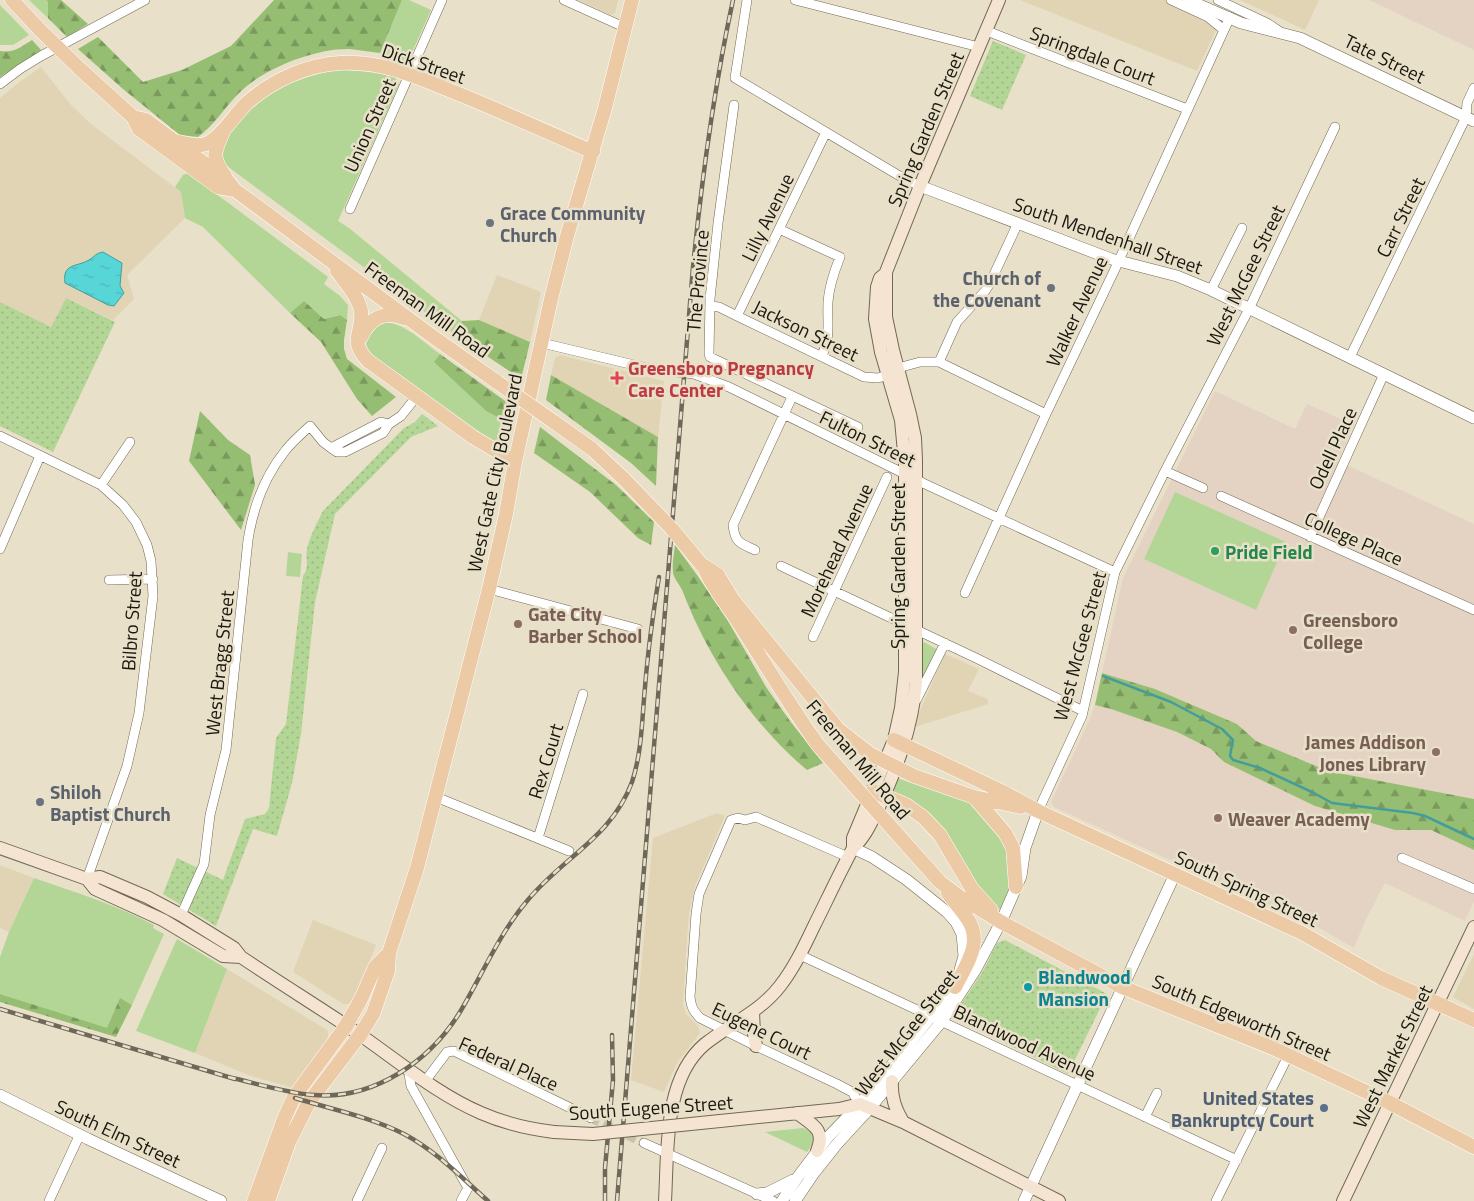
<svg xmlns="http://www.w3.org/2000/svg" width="1474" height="1201" viewBox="0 0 1474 1201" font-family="'Titillium Web',sans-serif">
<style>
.built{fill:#e0d4b5}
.education{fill:#e4d3c2}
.grass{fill:#b3d696}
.forest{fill:url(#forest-firs)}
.park{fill:url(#park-dots)}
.water{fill:url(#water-ripples);stroke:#459d9b}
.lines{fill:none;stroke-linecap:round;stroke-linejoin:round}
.stream{stroke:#459d9b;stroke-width:2.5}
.minor-tunnel{stroke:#c9c2ac;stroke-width:9;stroke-dasharray:9 4.5;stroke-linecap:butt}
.minor-casing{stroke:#716954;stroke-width:10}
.tertiary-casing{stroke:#716954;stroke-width:12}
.secondary-casing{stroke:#716954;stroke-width:14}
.primary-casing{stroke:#fff;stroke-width:15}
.minor{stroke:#fff;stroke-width:9}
.tertiary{stroke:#fff;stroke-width:11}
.secondary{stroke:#f6e4d3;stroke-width:12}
.primary{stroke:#edcaa6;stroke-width:14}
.rail-casing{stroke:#6d6859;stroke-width:4.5}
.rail{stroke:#e8e0c8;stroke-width:2.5;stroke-dasharray:8;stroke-linecap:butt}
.secondary-bridge-casing{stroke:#716954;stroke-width:14;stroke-linecap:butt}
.primary-bridge-casing{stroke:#fff;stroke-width:15;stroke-linecap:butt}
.secondary-bridge{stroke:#f6e4d3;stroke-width:12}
.primary-bridge{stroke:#edcaa6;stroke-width:14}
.worship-dot{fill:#6b7280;stroke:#e8e0c8;stroke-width:2}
.health-dot{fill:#e0444e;stroke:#e8e0c8;stroke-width:2}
.leisure-dot{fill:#2e9e5b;stroke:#e8e0c8;stroke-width:2}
.education-dot{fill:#8d6e63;stroke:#e8e0c8;stroke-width:2}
.culture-dot{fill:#0f9aa8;stroke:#e8e0c8;stroke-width:2}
.service-dot{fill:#5c6f8a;stroke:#e8e0c8;stroke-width:2}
.labels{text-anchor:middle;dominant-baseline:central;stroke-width:5;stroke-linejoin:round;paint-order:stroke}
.street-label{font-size:19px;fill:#1a170f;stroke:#e8e0c8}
.worship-label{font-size:19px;font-weight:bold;fill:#5b616d;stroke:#e8e0c8;text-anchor:start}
.health-label{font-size:19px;font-weight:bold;fill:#be3a42;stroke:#e8e0c8;text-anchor:start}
.leisure-label{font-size:19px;font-weight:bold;fill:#27864d;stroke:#e8e0c8;text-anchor:start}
.education-label{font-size:19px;font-weight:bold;fill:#785e54;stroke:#e8e0c8;text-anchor:start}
.culture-label{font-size:19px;font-weight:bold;fill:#0d838f;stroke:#e8e0c8;text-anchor:start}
.service-label{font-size:19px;font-weight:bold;fill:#4e5e75;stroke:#e8e0c8;text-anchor:end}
</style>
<defs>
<pattern id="forest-firs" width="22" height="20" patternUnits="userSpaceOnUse" patternTransform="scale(1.25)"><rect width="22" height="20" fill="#96be73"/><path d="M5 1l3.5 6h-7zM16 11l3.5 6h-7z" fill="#7a995d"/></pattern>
<pattern id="park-dots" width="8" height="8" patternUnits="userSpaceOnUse" patternTransform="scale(1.25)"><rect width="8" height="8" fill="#b3d696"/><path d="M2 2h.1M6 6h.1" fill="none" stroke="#99b780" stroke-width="1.8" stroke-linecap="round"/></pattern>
<pattern id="water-ripples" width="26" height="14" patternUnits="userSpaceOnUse" patternTransform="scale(1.25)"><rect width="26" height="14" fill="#57d6d7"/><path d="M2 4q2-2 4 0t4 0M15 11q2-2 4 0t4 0" fill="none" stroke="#4bb7b7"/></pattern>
</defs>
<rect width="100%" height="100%" fill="#e8e0c8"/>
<path class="built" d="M578 0H618L615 13 611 15Z
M1020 0H1174L1220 21 1197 71Z
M1240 0H1319L1305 30Z
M41 67 71 105 91 124 181 192 185 218 127 275 134 299 113 320 66 298 51 327 0 302V98L18 83Z
M497 275 541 292 530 342 479 320Z
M560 355 664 381 658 437 551 375 555 358Z
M945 654 979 669 968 691 988 699V704L915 727 918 715Z
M717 813 725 816 695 886 689 913 687 939 683 1004 686 1014 698 1026 700 1033 677 1063 664 1092 631 1080 653 838Z
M0 865 34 878 9 932 0 928Z
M313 920 376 945 358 991 349 1004H343L293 972Z
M1474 954V1009L1453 997Z
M227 969 327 1030 328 1033V1038L293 1088 251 1076 195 1053Z"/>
<path class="education" d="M1369 0H1474V50Z
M1215 391 1295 429 1307 404 1354 425 1338 461 1474 524V799L1328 771 1256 741 1237 724 1155 689 1102 673 1123 578Z
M1095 705 1111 709 1177 732 1211 749 1224 762 1395 830H1431L1474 850V901L1465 921 1385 883 1365 921 1354 948 1321 929 1054 807 1051 802 1089 721Z"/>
<path class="grass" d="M29 0H46L48 2V18Z
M402 0H409L431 10 409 59 404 62 380 53Z
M0 5 29 35 13 45H0Z
M336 70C357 70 375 72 395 77L399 84 338 221 349 228 462 321 457 336 223 163C218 149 225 139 234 128 264 92 290 79 336 70Z
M188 173 328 277 324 284 340 296 348 305 347 320 339 315 324 319 304 301 290 313 203 227 185 218 181 192 175 187 183 175Z
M381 322C403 321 423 342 440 354L435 362 486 411 511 424 508 440 499 444 492 441 370 353C360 340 371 331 381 322Z
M1175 492 1286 542 1256 610 1144 559Z
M288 552 302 554 300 577 286 576Z
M924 642 938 650 923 679 922 644Z
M897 778 972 803 993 825 1006 846 1010 885 1001 909H999L980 893 950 843 893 793 891 791Z
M34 878C75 892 116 905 154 925L153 928 164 934 132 1005 120 999 107 1029 0 994V957L9 932Z
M177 939 227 969 195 1053 136 1031Z
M803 1128C816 1133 815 1142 807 1152L765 1132Z"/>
<path class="forest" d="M46 0H61L88 24 67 37 48 18V2Z
M274 0H402L380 53C370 52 360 50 350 49 315 48 261 69 237 95 223 110 215 124 198 137L180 135 123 89 78 49 98 37 143 82 182 70 231 46Z
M32 40 41 50 0 77V51C14 53 21 47 32 40Z
M304 301 324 319 340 315 347 320 344 340V349L347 359 396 397 372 416 357 399 321 342 290 313Z
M479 320 530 342 521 379 457 336 462 321Z
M440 354 515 408 511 424 486 411 434 362Z
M551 375 658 437 656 486 631 463 546 400Z
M200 411 228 440 250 455 255 485 241 530 189 461Z
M540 427 616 485 654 522 651 545 638 538 590 492 534 453Z
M675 545 697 575 728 621 766 687 790 721 823 763 807 770C753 725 708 658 683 592 681 586 673 578 673 572 672 563 674 554 675 545Z
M1102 673 1155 689 1237 724 1256 741 1328 771 1474 799V850L1431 830H1395L1315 806 1224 762 1211 749 1177 732 1111 709 1095 705Z
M0 994 107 1028 120 998 132 1005 116 1037 0 1002Z"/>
<path class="park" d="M993 41 1026 55 1002 110 970 96Z
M66 298 115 322 53 452 0 426V302L51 327Z
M422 414 438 426 411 437 335 514 315 602 301 734 292 783 277 836 253 829 216 926 163 894 177 858 223 880 245 819 265 814 269 808 276 738 286 724 303 576C310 567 305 558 307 549 310 536 317 523 323 511L404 428 415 422Z
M1005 940 1107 994 1068 1074 956 1019V1012L983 971 997 943Z"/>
<path class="water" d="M103 252 122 263 120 286 124 293 114 306 108 305 65 283C62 263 77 267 89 260 94 257 96 253 103 252Z"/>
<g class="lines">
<path class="stream" d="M1103 676 1171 702 1222 729 1233 740 1230 756 1233 760 1260 768 1312 792 1332 803 1413 813 1425 816 1474 839"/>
<path class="minor-tunnel" d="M591 1118 644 1143"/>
<g class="minor-casing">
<path id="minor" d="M564 0 626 28
M747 0 735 78 903 178 920 186
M795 0 979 47
M1171 0 1208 17 1224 30
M1218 0 1267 23 1279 31
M987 31 1187 109
M0 84 20 69 41 56 145 0
M734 105 718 223 710 299 709 354 710 357 858 427
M350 209 442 0
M779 229 840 257C834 272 829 287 828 302 827 325 831 334 822 356
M1211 290 1242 228
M710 306 719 307 737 316 864 377 878 378 888 375
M737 316 826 132
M542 343 651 369 694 374 729 387 925 484 1115 572
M1350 357 1466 117 1467 103 1474 88
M939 362 957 322 985 291 990 283 1018 223
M898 368 920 362H939L1046 414
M0 436 101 485 123 505 136 522 147 545 151 561 153 596 139 713 127 766 87 879
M331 448 381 422 389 424
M1165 471 1203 488
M101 485 130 442
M1221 496 1474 610
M1310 537 1384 374
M0 549 40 456
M755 550C740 543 735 543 733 525L792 397
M781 566 976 658 1083 711
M109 580 153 579
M489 589 638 629
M965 593 1046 414 1115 269 1230 17
M813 637 887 477
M917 699 945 643
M436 797 569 851
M1038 811 1082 716 1115 572 1165 471 1249 309 1335 127
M538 838 583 694
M848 857 756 817 745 820 738 818 731 820 699 894 696 914 690 997C691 1006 693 1011 700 1018L756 1046 837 1084 852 1092 860 1104
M1402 858 1474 889
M181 915 204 864 210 815 226 750 248 540C253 508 265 476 285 451 292 442 301 434 310 426L323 442 331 448 337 452H345L383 433 389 424 401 416 417 396
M800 955 1237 1160
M408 1068 411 1086 468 1188 461 1201
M426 1080 447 1052 454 1051 591 1118
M1145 1117 1157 1093
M644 1143 773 1201
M49 1201 80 1134
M357 1201 382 1148
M1216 1201 1288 1056"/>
</g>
<g class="tertiary-casing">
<path id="tertiary" d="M1188 0 1241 23 1300 38 1474 121
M920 186 1111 259 1177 276 1211 290 1474 418
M0 1095 88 1139 221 1201
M757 1194 767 1193 793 1180
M782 1201 797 1178 828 1137 860 1104 955 987 964 956 962 934 956 922 947 912 907 880 872 857 853 848
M795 1201 814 1173 837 1144 870 1108 942 1021 976 969 1001 922 1021 876 1025 848 1038 811
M1024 1201 1175 874"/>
</g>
<g class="secondary-casing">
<path id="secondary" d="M0 848 87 879 100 877 147 897 181 915 234 948 241 957C280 983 320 1008 359 1034 398 1061 437 1094 481 1113 504 1123 529 1129 554 1132
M853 848V838L894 740 901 708 905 672V463L901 420 881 352 875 319 877 287 880 278 885 274
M87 879 95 889 163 920 223 956 241 957
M753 1012 754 1034 756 1046
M892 1081C891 1097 895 1108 903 1122
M797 1113C813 1125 826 1130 817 1151
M720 1121 839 1109 860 1104 903 1122 1059 1201
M665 1201C668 1151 663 1079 705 1044 730 1024 760 1012 780 986 794 968 804 947 814 926 827 900 839 874 853 848 865 837 871 823 878 809 897 768 912 728 916 683V460L915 438 910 414 893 350 886 317V272L920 186 999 0
M1343 1201 1474 927"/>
</g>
<g class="primary-casing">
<path id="primary" d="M12 0 40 30
M80 69 133 117 139 129 146 134 218 187 235 190
M133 117 146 120 227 180 235 190 432 336 497 382
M223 132C214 153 211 156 225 176
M174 141C185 143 198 148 208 143 224 134 234 115 248 102 273 80 307 65 340 63 385 60 423 80 464 96 507 114 550 133 593 152
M337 271C345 282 359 297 361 311 364 334 348 338 367 360L473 437 515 462
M361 337C370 318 384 310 404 318
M554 422 592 449 624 479
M701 564 718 575 733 600 838 729
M704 567C712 588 728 605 740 625 766 665 790 706 818 745
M894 740 1003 792 1038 811 1302 933 1381 978 1474 1020
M914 776 974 797 1021 807
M873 791 906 805 923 817 940 835 972 889 991 910
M974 797 1005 833 1013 848 1016 887
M898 835 940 882 960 897 1001 922 1122 987 1275 1049 1390 1103 1474 1147
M948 893C954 902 961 909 967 918 984 942 966 965 955 987
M254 1201 284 1119 294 1097 346 1026 361 999 375 967 389 953
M268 1201 289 1142 309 1102 360 1035 373 1014 388 971 389 953 417 868 489 589 506 514 515 462 551 299 567 236 605 108 632 0"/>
</g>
<use href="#minor" class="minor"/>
<use href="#tertiary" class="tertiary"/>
<use href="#secondary" class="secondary"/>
<use href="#primary" class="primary"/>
<g class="rail-casing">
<path id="rail" d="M0 1009 235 1079
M228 1077C256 1083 285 1093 314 1095 374 1100 430 1061 460 1012 482 975 499 934 527 901 562 858 612 837 632 782 642 752 642 718 645 687 648 650 653 614 659 577
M295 1098C331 1109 370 1117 404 1134 436 1151 461 1177 488 1201
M605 1201V1168L613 1080 612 1035
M617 1201 693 267C702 177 714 88 733 0"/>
</g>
<use href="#rail" class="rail"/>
<g class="secondary-bridge-casing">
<path id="secondary-bridge" d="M554 1132 593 1134 720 1121"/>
</g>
<g class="primary-bridge-casing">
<path id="primary-bridge" d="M40 30 80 69
M497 382 554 422
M624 479 672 529 701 564
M838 729 870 754 914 776
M818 745 898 835"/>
</g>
<use href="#secondary-bridge" class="secondary-bridge"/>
<use href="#primary-bridge" class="primary-bridge"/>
</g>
<g class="worship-dot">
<circle cx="490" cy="223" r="5"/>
<circle cx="1051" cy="288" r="5"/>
<circle cx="40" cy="802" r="5"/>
</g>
<path class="health-dot" d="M614.5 370.5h5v5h5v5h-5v5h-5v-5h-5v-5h5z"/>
<circle class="leisure-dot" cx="1215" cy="551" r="5"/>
<g class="education-dot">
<circle cx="518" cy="624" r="5"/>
<circle cx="1293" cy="630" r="5"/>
<circle cx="1436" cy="752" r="5"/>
<circle cx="1218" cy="818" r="5"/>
</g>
<circle class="culture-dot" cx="1028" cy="987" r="5"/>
<circle class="service-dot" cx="1324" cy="1108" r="5"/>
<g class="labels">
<g class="street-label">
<text transform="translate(1093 55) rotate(21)">Springdale Court</text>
<text transform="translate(1385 58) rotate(26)">Tate Street</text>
<text transform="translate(424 63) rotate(19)">Dick Street</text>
<text transform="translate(369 125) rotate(-66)">Union Street</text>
<text transform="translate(925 129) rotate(-67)">Spring Garden Street</text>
<text transform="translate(767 217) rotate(-64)">Lilly Avenue</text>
<text transform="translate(1400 217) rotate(-64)">Carr Street</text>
<text transform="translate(1108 235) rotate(19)">South Mendenhall Street</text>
<text transform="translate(1245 275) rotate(-64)">West McGee Street</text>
<text transform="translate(697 281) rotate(-85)">The Province</text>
<text transform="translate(428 309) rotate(36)">Freeman Mill Road</text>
<text transform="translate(1076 311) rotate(-65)">Walker Avenue</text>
<text transform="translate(806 330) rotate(26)">Jackson Street</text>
<text transform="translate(868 438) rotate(26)">Fulton Street</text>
<text transform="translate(1332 448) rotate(-65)">Odell Place</text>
<text transform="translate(494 473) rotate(-78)">West Gate City Boulevard</text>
<text transform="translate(1354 538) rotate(24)">College Place</text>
<text transform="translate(836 550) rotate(-65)">Morehead Avenue</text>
<text transform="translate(897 566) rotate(-90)">Spring Garden Street</text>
<text transform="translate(131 621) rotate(-86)">Bilbro Street</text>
<text transform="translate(1079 646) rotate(-75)">West McGee Street</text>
<text transform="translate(219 663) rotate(-84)">West Bragg Street</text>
<text transform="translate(859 759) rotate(50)">Freeman Mill Road</text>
<text transform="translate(545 761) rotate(-73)">Rex Court</text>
<text transform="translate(1247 888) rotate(25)">South Spring Street</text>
<text transform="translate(1242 1017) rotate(23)">South Edgeworth Street</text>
<text transform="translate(762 1030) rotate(26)">Eugene Court</text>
<text transform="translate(906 1032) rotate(-52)">West McGee Street</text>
<text transform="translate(1025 1042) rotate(25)">Blandwood Avenue</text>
<text transform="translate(1392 1056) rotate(-64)">West Market Street</text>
<text transform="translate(509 1063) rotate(24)">Federal Place</text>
<text transform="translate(651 1107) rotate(-4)">South Eugene Street</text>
<text transform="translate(118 1133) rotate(25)">South Elm Street</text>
</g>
<g class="worship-label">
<text x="500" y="212">Grace Community<tspan x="500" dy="22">Church</tspan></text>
<text x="1041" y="277" text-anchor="end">Church of<tspan x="1041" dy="22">the Covenant</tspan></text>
<text x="50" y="791">Shiloh<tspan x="50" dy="22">Baptist Church</tspan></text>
</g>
<g class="health-label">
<text x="628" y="367">Greensboro Pregnancy<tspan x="628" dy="22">Care Center</tspan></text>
</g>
<g class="leisure-label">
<text x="1225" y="551">Pride Field</text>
</g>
<g class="education-label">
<text x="528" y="613">Gate City<tspan x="528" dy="22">Barber School</tspan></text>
<text x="1303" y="619">Greensboro<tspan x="1303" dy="22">College</tspan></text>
<text x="1426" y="741" text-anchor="end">James Addison<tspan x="1426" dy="22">Jones Library</tspan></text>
<text x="1228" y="818">Weaver Academy</text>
</g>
<g class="culture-label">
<text x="1038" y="976">Blandwood<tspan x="1038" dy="22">Mansion</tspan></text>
</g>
<g class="service-label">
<text x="1314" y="1097">United States<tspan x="1314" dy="22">Bankruptcy Court</tspan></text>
</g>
</g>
</svg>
